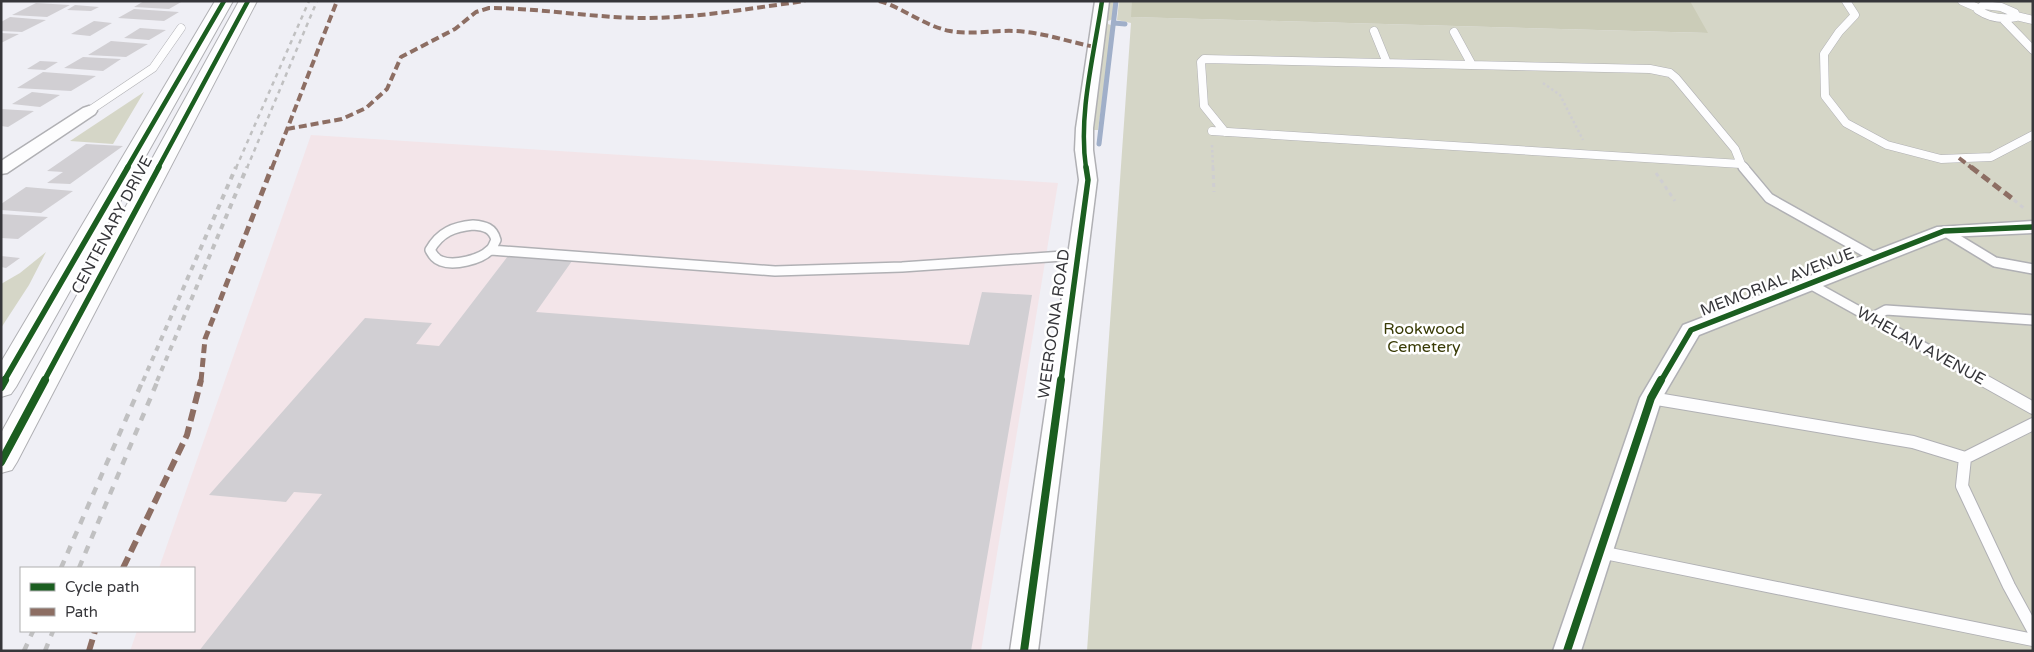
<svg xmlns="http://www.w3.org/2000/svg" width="2034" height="652" viewBox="0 0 2034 652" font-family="'Varela Round',sans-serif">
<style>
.industrial{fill:#f3e5e9}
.green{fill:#d5d6c7}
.forest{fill:#cbccb8}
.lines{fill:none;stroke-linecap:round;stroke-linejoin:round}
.stream{stroke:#a0afc9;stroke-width:5}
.building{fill:#d1cfd3}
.lane-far2-casing{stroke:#b0b0b4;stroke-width:9}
.lane-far1-casing{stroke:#b0b0b4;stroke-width:12}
.lane-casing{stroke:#b0b0b4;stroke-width:14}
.street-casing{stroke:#b0b0b4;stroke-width:3}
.highway-casing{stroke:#b0b0b4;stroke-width:2}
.path-far1{stroke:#cfced1;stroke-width:2.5;stroke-dasharray:2.5 2.5;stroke-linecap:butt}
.path{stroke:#cfced1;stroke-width:3;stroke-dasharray:4 4;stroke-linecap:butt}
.lane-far2{stroke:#fdfdfe;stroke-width:8}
.lane-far1{stroke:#fdfdfe;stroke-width:9}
.lane{stroke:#fdfdfe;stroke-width:12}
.street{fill:#fdfdfe;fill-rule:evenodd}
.highway{fill:#fdfdfe;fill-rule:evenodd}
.rail-far2{stroke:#c0c0c1;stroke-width:2.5;stroke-dasharray:4.5 4.5;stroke-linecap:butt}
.rail-far1{stroke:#c0c0c1;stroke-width:4;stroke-dasharray:5.5 5.5;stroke-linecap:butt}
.rail{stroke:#c0c0c1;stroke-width:4.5;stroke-dasharray:8 8;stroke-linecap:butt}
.quiet-far2{stroke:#8d6e63;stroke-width:4;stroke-dasharray:8 4;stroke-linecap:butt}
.quiet-far1{stroke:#8d6e63;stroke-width:5;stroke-dasharray:9 5;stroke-linecap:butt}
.quiet{stroke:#8d6e63;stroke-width:6;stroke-dasharray:12 6;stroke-linecap:butt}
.cycleway-far2-casing{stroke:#fff;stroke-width:7}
.cycleway-far1-casing{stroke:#fff;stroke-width:9}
.cycleway-casing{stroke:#fff;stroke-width:11}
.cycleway-far2{stroke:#1b5e20;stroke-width:4.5}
.cycleway-far1{stroke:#1b5e20;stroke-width:5.5}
.cycleway{stroke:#1b5e20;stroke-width:8}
.labels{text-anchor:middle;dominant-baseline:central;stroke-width:5;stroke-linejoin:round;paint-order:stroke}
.street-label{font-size:16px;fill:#36363a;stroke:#fff}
.park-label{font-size:16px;fill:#393b06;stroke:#fff}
</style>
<rect width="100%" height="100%" fill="#efeff5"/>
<path class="industrial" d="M311 135 1058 183 981 651H130L137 631H194V568H159Z"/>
<path class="green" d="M1109 1H1115L1113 19 1108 21V24L1113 26 1098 130H1093Z
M1119 1H1132V17L1707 33 1678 1H2033V651H1087L1131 23 1117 20Z
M144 92 113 144 70 141Z
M46 252 29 285 1 328V284L20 273Z"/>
<path class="forest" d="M1132 1H1690L1708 33 1131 17Z"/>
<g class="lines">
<path class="stream" d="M1114 23 1125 24
M1099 144 1116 1"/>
</g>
<path class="building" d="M144 1H183L169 9 134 7Z
M36 3 70 5 47 17 12 15Z
M75 5 99 7 91 11 67 10Z
M134 9 179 12 164 21 118 18Z
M10 17 46 20 22 32 1 31V22Z
M94 21 112 23 90 36 71 34Z
M140 28 166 30 149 40 124 38Z
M1 33 19 34 1 43Z
M111 41 148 44 126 57 88 55Z
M83 57 121 59 103 71 64 68Z
M40 61 58 62 45 70 27 69Z
M43 72 96 76 71 91 17 88Z
M32 92 60 95 40 107 12 104Z
M1 109 34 111 8 127 1 126Z
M86 144 123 146 70 184 47 183 63 172 47 171Z
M26 187 73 191 41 213 1 210V204Z
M1 214 48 217 18 239 1 238Z
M1 256 20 258 6 268 1 267Z
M508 256 572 261 536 312 969 345 982 292 1032 295 971 651H199L322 494 294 492 286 502 209 495 365 318 432 323 416 344 439 346Z"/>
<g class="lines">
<g class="lane-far2-casing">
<path id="lane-far2" d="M1846 1 1855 15 1839 32 1824 54 1825 96 1846 123 1887 145 1941 159 1991 157 2033 135
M1962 1 1978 8
M1983 5 2001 7 2015 13 2016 17C2002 20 1990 18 1978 10Z
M2016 16 2033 20
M2003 19 2033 50
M1374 31 1387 63
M1454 32 1472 65
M89 111 153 68 181 28
M1212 131 1741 164 1745 168
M1225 132 1204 106 1201 62 1204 59 1650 69 1670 73 1676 78 1735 149 1741 164"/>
</g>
<g class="lane-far1-casing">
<path id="lane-far1" d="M1743 167 1769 198 1876 258
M473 225C485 226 493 228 496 240 494 243 493 248 490 250 480 260 454 266 441 261 435 259 433 255 430 250 440 232 454 227 473 225Z
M1944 231 1995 262 2033 269
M491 250 775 271 902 267 1077 255
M1810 284 1985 381
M1871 318 1886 310 2033 320"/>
</g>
<g class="lane-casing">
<path id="lane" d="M1983 380 2033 408
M1651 398 1913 442 1965 458
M2033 424 1965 458 1962 486 2009 586 2033 630
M1600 552 2033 640"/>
</g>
<g class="street-casing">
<path id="street" d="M1095 1H1109L1093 128V150L1097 180 1038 651H1010L1079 180 1075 150 1076 128Z
M89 106 95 108 97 111 95 114 7 173 1 174V161L83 108Z
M2033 221V233L1947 237 1699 335 1662 398 1581 651H1553L1640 398 1683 325 1937 227Z"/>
</g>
<g class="highway-casing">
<path id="highway" d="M215 1H233L16 387 11 394 1 397V362Z
M239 1H257L17 462 12 470 1 473V433Z"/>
</g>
<path class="path-far1" d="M1543 83 1560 95 1583 140
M1212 145 1213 168"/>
<path class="path" d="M1213 167 1214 192
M1656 173 1675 201
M2014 200 2025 209"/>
<use href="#lane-far2" class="lane-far2"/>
<use href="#lane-far1" class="lane-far1"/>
<use href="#lane" class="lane"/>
<use href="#street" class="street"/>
<use href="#highway" class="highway"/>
<path class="rail-far2" d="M236 168 309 1
M247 168 317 1"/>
<path class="rail-far1" d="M143 381 236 167
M157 381 247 167"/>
<path class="rail" d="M61 568 143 380
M79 568 158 380
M24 651 33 631
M45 651 53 631"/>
<path class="quiet-far2" d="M879 1C904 8 924 26 950 31 972 35 994 30 1015 31 1042 32 1069 42 1095 47
M287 129 342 119 366 108 387 89 401 57 455 29 476 12 489 8C541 8 593 18 645 18 699 18 752 8 805 1
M1959 158 1972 168
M272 168 337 1"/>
<path class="quiet-far1" d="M1971 167 2014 200
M201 381 205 339 272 167"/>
<path class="quiet" d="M123 568 187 435 201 380
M89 651 95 631"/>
<g class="cycleway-far2-casing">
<path id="cycleway-far2" d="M127 168 224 1
M158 168 248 1
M1086 168C1078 114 1094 55 1102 1"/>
</g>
<g class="cycleway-far1-casing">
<path id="cycleway-far1" d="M4 381 128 167
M44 381 159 167
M1061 381 1088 180 1086 167
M1661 381 1691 330 1944 231 2033 227"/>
</g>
<g class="cycleway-casing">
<path id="cycleway" d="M1 387 5 380
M1 462 45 380
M1024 651 1061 380
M1567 651 1651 398 1661 380"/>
</g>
<use href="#cycleway-far2" class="cycleway-far2"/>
<use href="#cycleway-far1" class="cycleway-far1"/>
<use href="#cycleway" class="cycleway"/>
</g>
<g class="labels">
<g class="street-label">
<text transform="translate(112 225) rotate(-62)">CENTENARY DRIVE</text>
<text transform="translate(1777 282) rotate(-21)">MEMORIAL AVENUE</text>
<text transform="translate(1054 324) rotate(-82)">WEEROONA ROAD</text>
<text transform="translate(1921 346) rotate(29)">WHELAN AVENUE</text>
</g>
<g class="park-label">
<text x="1424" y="329">Rookwood<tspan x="1424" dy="18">Cemetery</tspan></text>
</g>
</g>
<rect width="2034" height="652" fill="none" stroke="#36363a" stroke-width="5"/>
<rect x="20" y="567" width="175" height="65" fill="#ffffff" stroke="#afafb0"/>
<rect x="30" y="583" width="25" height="8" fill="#1b5e20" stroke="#afafb0"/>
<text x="65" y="592" font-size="15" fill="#36363a">Cycle path</text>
<rect x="30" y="608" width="25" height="8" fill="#8d6e63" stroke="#afafb0"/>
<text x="65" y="617" font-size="15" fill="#36363a">Path</text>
</svg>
